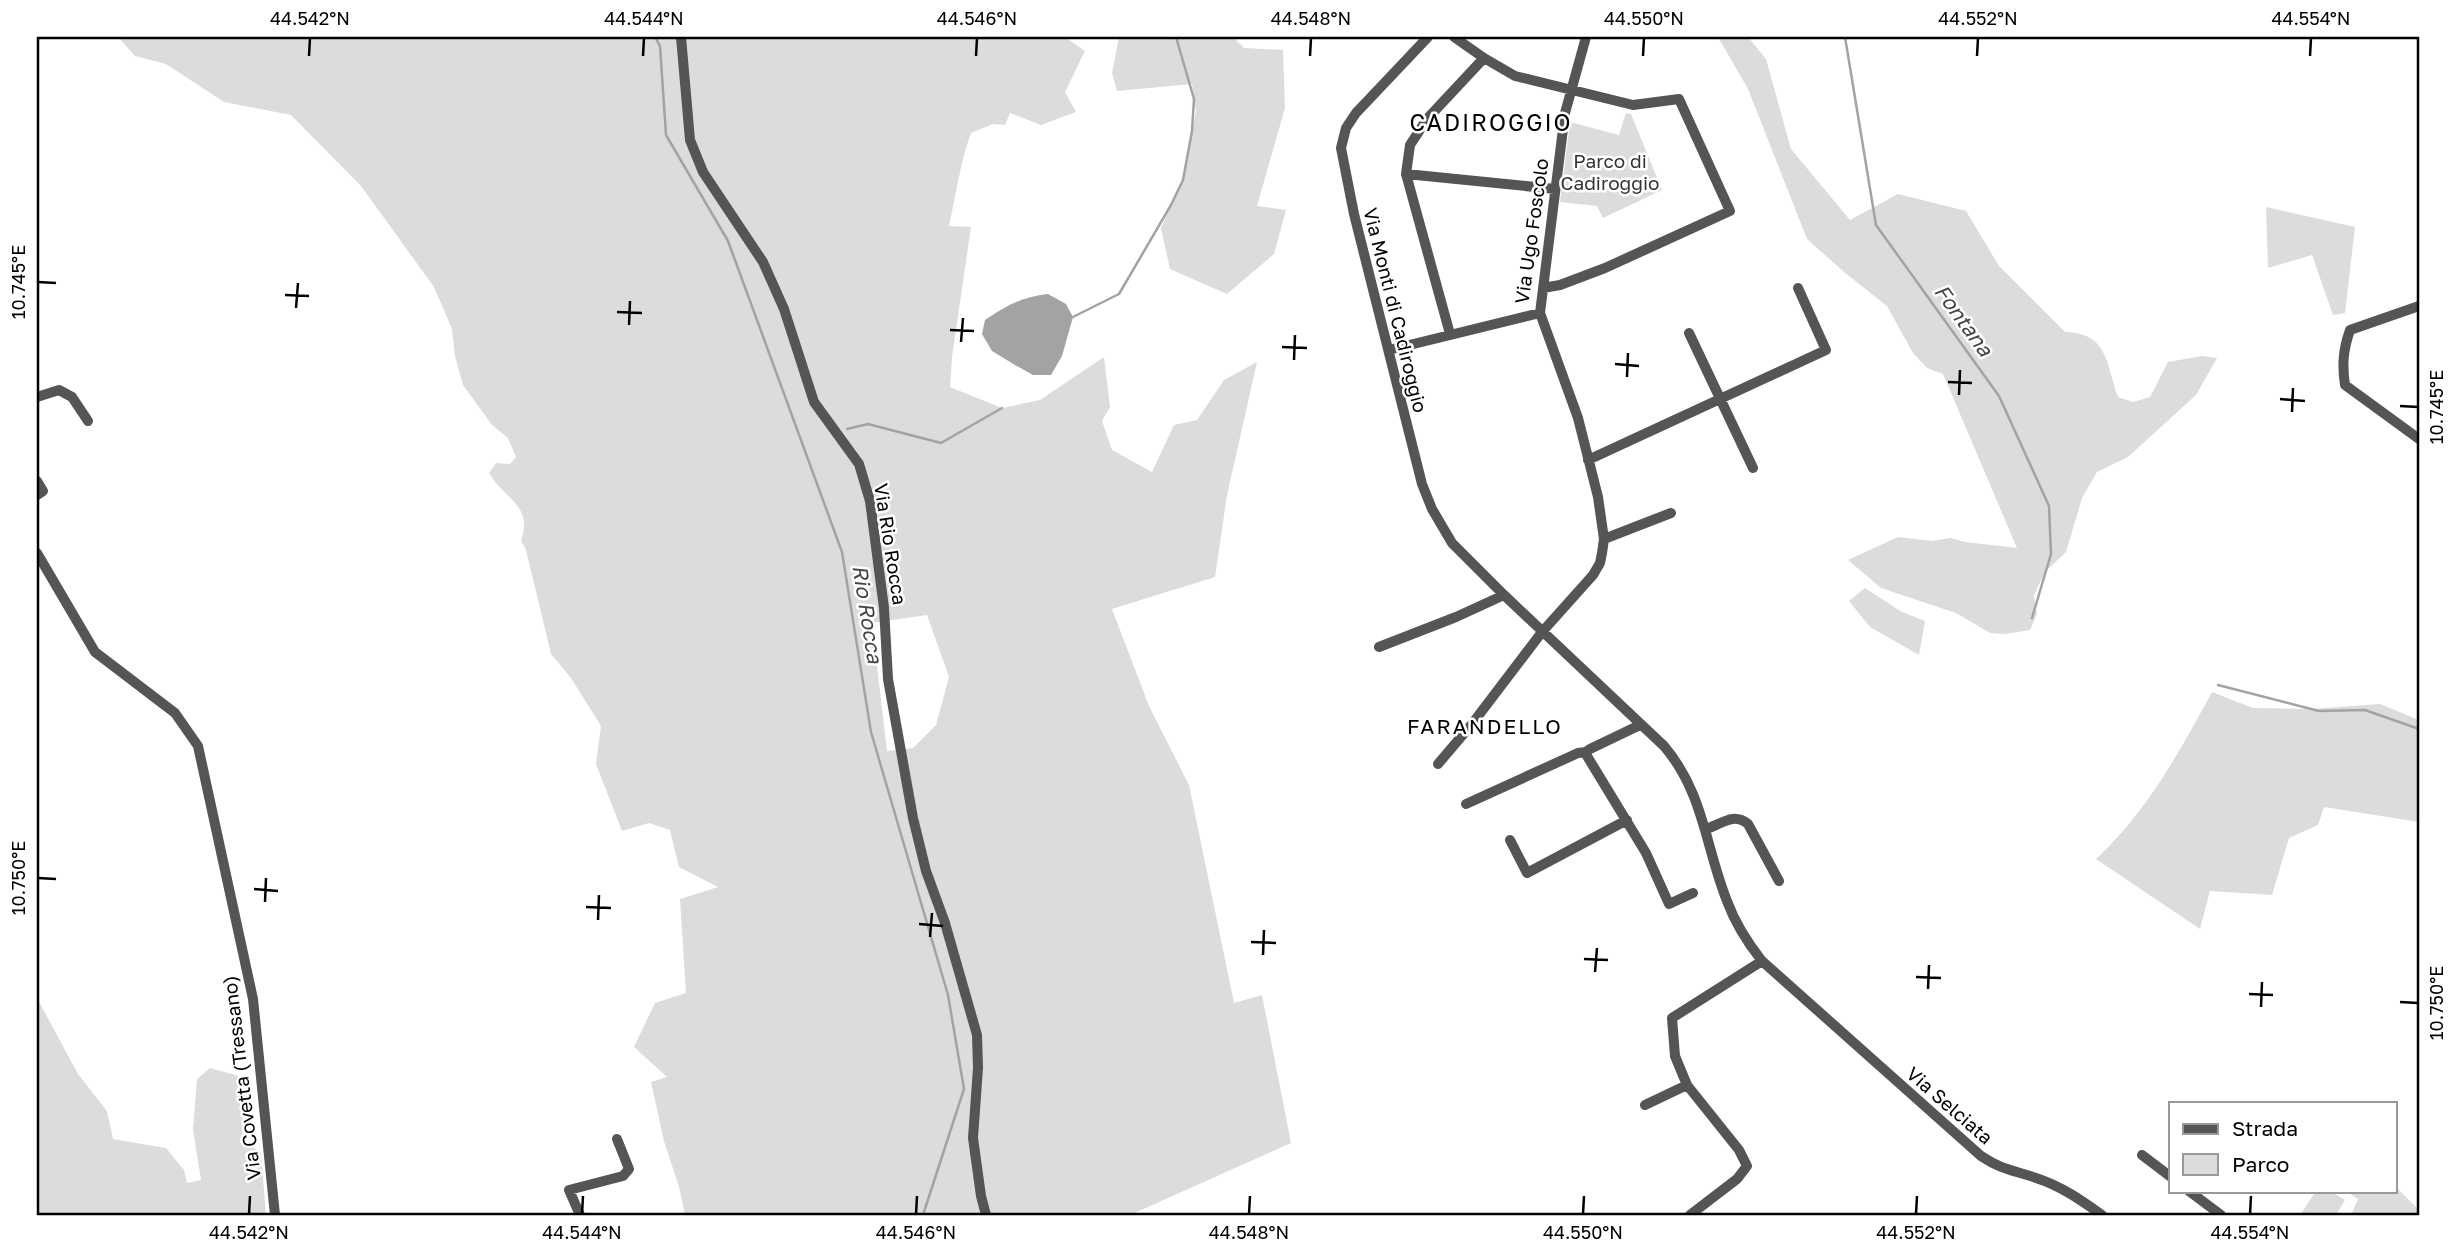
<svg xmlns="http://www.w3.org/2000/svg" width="2456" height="1252" viewBox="0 0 2456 1252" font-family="'Golos Text',sans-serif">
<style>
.green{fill:#dcdcdc;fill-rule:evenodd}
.water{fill:#a3a3a3}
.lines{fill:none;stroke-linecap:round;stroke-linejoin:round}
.stream{stroke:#a3a3a3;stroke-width:2.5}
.minor{stroke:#555;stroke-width:10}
.ticks{fill:none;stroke:#000;stroke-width:2.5}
.labels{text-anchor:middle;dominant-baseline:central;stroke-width:5;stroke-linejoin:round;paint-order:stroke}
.park-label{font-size:19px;fill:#333;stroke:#fff}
.street-label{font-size:19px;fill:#000;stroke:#fff}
.water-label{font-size:21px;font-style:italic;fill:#444;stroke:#fff}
.neighbourhood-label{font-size:21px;letter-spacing:2px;fill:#000;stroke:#fff}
.quarter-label{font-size:23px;letter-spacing:2px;fill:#000;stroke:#fff}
.neatline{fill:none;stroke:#000;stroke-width:2.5}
.ticks-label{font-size:18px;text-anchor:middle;fill:#000}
</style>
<rect width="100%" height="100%" fill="#fff"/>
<path class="green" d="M118 37H1065L1085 51 1065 92 1076 112 1041 125 1010 113 1005 125 993 124 971 133C960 163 956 195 949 226L971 227 952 357 950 387 1002 408 1040 400 1104 357 1110 407 1102 421 1112 450 1152 472 1174 425 1197 420 1224 380 1257 362 1227 495 1215 577 1112 609 1149 706 1189 785 1234 1003 1262 995 1291 1143 1130 1215H685L679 1187 664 1141 651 1082 667 1077 634 1047 655 1003 686 993 680 899 718 887 679 867 670 830 649 823 622 831 596 764 601 726 571 678 551 654 526 550 521 540C534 506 503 498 489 473L496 463 510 464 516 457 508 438 492 425 463 385 455 356 452 329 434 287 361 186 291 115 224 102 166 64 135 56ZM927 615 949 677 936 725 913 748 887 751 872 623Z
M1119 37H1233L1244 48 1283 50 1285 108 1257 206 1286 210 1274 254 1227 294 1170 269 1161 228 1183 180 1196 111 1192 84 1117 91 1112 73Z
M1718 37H1748L1766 59 1791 149 1850 220 1898 194 1966 211 1999 266 2065 332C2108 333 2106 363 2118 397L2133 402 2150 397 2168 362 2202 356 2217 358 2196 395 2128 457 2097 472 2082 498 2066 552 2045 572 2036 591 2034 596 2037 614 2030 630 2005 634 1990 633 1956 613 1881 588 1848 560 1898 537 1932 541 1951 538 1965 542 2017 548 1943 374 1927 368 1913 353 1887 306 1844 272 1807 239 1748 89Z
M1626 113 1631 114 1662 190 1603 218 1597 206 1560 202 1570 122 1619 135Z
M2266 207 2355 227 2345 313 2333 315 2312 255 2268 268Z
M1865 588 1902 612 1925 621 1919 655 1870 627 1849 601Z
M2212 692 2253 708 2311 709 2380 704 2419 720V822L2324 807 2318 825 2289 838 2272 895 2210 891 2200 929 2096 859C2146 813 2180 751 2212 692Z
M37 998 78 1074 107 1111 113 1139 166 1148 184 1170 187 1183 201 1180 193 1130 197 1079 210 1068 239 1076 248 1102 241 1138 261 1153 266 1215H37Z
M2395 1186 2419 1210V1215H2351L2358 1199 2346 1191H2395Z
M2316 1191H2330L2345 1200 2336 1215H2300Z"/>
<path class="water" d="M1048 294 1066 304 1073 317 1062 356 1051 375H1033L1015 365 992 351 982 334 985 320C1007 305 1022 297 1048 294Z"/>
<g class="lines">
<path class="stream" d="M655 37 660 46 666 135 728 241 842 552 871 732 948 995 964 1089 923 1215
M1845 37 1876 225 1999 396 2049 506 2051 554 2032 618
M1073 317 1119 294 1171 205 1183 180 1192 131 1194 99 1176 37
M847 429 868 424 941 443 1002 408
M2218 685 2319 711 2365 710 2419 729"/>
<path class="minor" d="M681 37 690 140 703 172 763 262 784 309 814 402 859 464 870 501 884 608 888 679 913 818 926 871 945 923 977 1035 978 1068 973 1138 981 1196 986 1215
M1428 37 1356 113 1346 128 1341 148 1354 214 1422 484 1432 509 1452 543 1504 595 1664 746C1704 793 1705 846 1727 901 1735 923 1747 942 1762 961L1981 1156C2002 1170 2013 1170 2036 1178 2061 1186 2081 1200 2102 1215
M1454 37 1484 58 1515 76 1633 105 1679 99 1730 211 1605 268 1560 285 1543 288
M1406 174 1555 189
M2419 306 2350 330C2343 350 2342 365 2345 385L2419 439
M1689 333 1753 468
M1450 334 1406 174 1410 145 1427 119 1484 58
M1389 350 1540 313
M37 397 59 390 72 397 88 421
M1588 460 1826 350 1798 288
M37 481 43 491 37 495
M1604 539 1671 513
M37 553 95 652 175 713 198 746 253 999 275 1215
M1379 647 1456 617 1504 595
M1640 725 1590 749 1586 752 1587 756 1646 853 1669 904 1693 893
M1438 764 1472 724 1542 632 1593 575 1600 563 1602 553 1604 539 1598 497 1578 418 1540 313 1565 113 1586 37
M1466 804 1578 753 1586 752
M1706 829C1722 824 1733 812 1748 824L1779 881
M1510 840 1527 873 1627 820
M1687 1085 1739 1150 1747 1166 1737 1179 1690 1215
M1645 1105 1687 1085 1675 1056 1672 1018 1762 961
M2142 1155 2171 1177
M2189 1191 2221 1215
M580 1215 569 1190 623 1176 629 1169 617 1139"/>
</g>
<path class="ticks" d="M309 56 310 38M643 56 644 38M976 56 977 38M1310 56 1311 38M1643 56 1644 38M1977 56 1978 38M2310 56 2311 38M38 282 56 283M285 295 309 296M296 308 298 283M617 312 642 313M629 325 630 301M950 330 974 331M961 342 963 318M1282 347 1307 348M1294 360 1295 335M1615 364 1639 366M1627 377 1628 353M1948 382 1972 383M1959 395 1960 370M2280 399 2305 401M2400 406 2418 407M2292 412 2293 388M38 878 56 879M254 889 278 891M265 902 266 878M586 907 611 908M598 920 599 895M919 924 943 926M930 937 932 913M1251 942 1276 943M1263 955 1264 930M1584 959 1608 960M1595 972 1597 948M1916 977 1941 978M1928 989 1929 965M2249 994 2273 995M2400 1002 2418 1003M2261 1007 2262 982M249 1214 250 1196M582 1214 583 1196M916 1214 917 1196M1249 1214 1250 1196M1583 1214 1584 1196M1916 1214 1917 1196M2250 1214 2251 1196"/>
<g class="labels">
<g class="park-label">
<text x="1610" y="160">Parco di<tspan x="1610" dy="22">Cadiroggio</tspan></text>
</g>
<g class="street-label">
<text transform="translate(1531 231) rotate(-82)">Via Ugo Foscolo</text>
<text transform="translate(1396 310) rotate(76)">Via Monti di Cadiroggio</text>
<text transform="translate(891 544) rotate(81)">Via Rio Rocca</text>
<text transform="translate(241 1078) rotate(-97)">Via Covetta (Tressano)</text>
<text transform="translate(1950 1105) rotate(41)">Via Selciata</text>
</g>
<g class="water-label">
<text transform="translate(1964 320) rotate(54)">Fontana</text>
<text transform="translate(868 614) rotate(81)">Rio Rocca</text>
</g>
<g class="neighbourhood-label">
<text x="1485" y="726">FARANDELLO</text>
</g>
<g class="quarter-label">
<text x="1491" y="122">CADIROGGIO</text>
</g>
</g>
<rect width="2456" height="1252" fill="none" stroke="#ffffff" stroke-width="77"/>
<rect x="2169" y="1102" width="228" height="91" fill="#ffffff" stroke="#999999" stroke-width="2"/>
<rect x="2183" y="1124" width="35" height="10" fill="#555555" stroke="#999999" stroke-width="2"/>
<text x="2232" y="1136" font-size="21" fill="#000000">Strada</text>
<rect x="2183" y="1154" width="35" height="21" fill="#dcdcdc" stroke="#999999" stroke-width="2"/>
<text x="2232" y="1172" font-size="21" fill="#000000">Parco</text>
<rect x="38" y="38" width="2380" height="1176" class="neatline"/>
<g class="ticks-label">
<text x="310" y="25">44.542°N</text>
<text x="644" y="25">44.544°N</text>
<text x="977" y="25">44.546°N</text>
<text x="1311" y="25">44.548°N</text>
<text x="1644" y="25">44.550°N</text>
<text x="1978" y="25">44.552°N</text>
<text x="2311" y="25">44.554°N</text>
<text transform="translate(19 282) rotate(-90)" y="6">10.745°E</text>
<text transform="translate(2437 407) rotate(-90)" y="6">10.745°E</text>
<text transform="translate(19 878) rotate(-90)" y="6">10.750°E</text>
<text transform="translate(2437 1003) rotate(-90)" y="6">10.750°E</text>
<text x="249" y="1239">44.542°N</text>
<text x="582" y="1239">44.544°N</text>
<text x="916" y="1239">44.546°N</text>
<text x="1249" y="1239">44.548°N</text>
<text x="1583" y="1239">44.550°N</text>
<text x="1916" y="1239">44.552°N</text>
<text x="2250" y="1239">44.554°N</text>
</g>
</svg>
